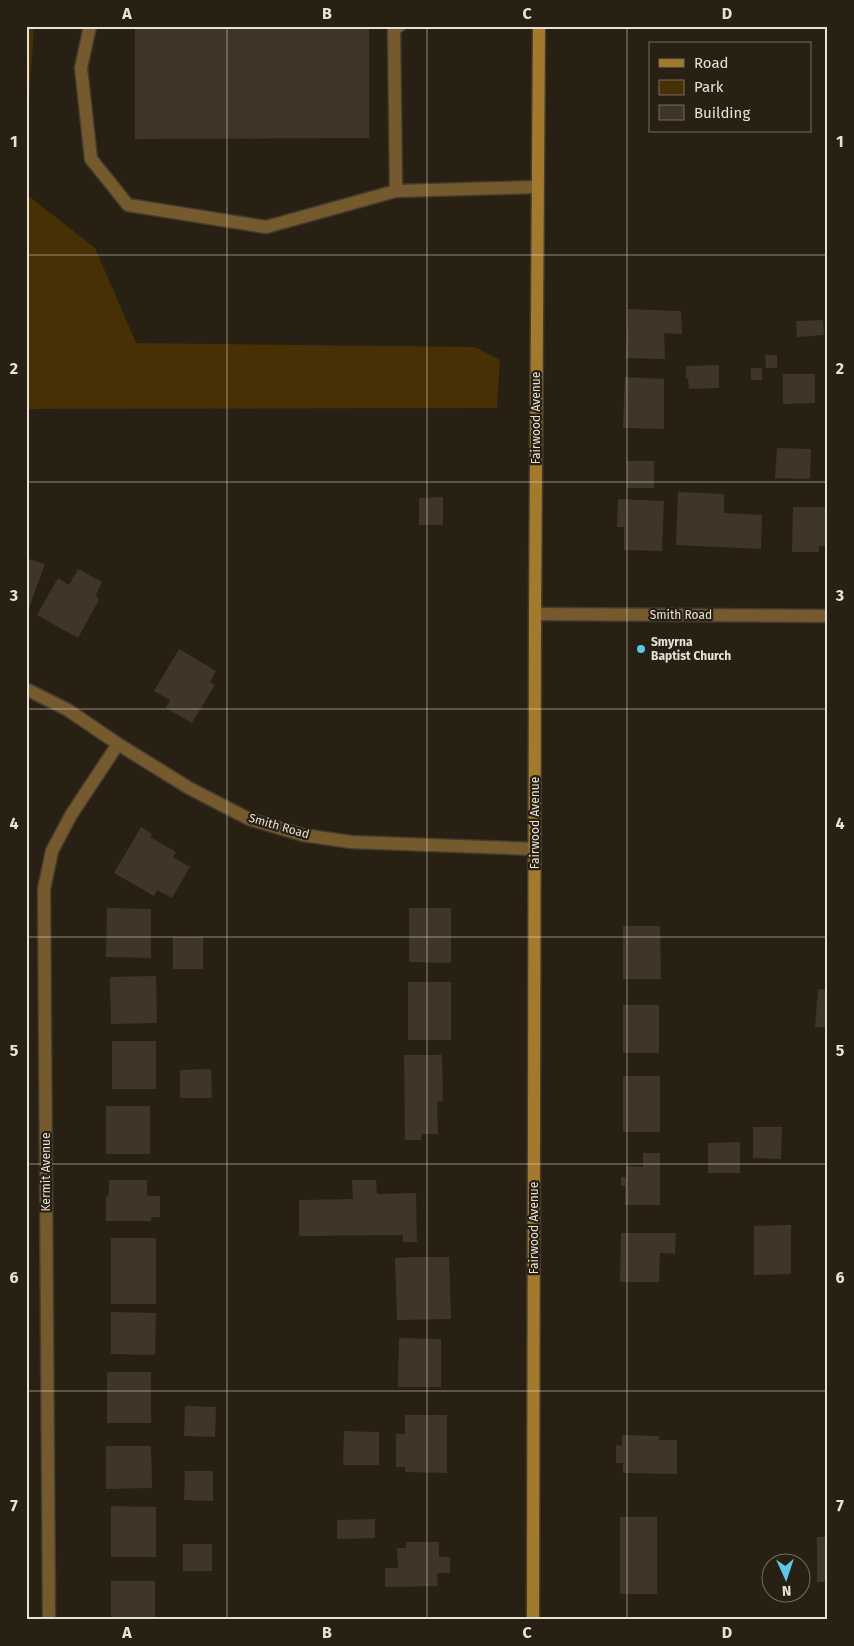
<svg xmlns="http://www.w3.org/2000/svg" width="854" height="1646" viewBox="0 0 854 1646" font-family="'Fira Sans',sans-serif">
<style>
.green{fill:#473104}
.building{fill:#3f3628}
.lines{fill:none;stroke-linecap:round;stroke-linejoin:round}
.lane-casing{stroke:#433b2e;stroke-width:15}
.street-casing{stroke:#433b2e;stroke-width:15}
.secondary-casing{stroke:#433b2e;stroke-width:15}
.lane{stroke:#745a2d;stroke-width:12}
.street{stroke:#745a2d;stroke-width:12}
.secondary{stroke:#a3792b;stroke-width:12}
.grid{fill:none;stroke:#e7e2d8;stroke-width:1;stroke-opacity:0.55}
.poi-dot{fill:#5bc8e7;stroke:#282012;stroke-width:2}
.labels{text-anchor:middle;dominant-baseline:central;stroke-width:4.5;stroke-linejoin:round;paint-order:stroke}
.street-label{font-size:12px;fill:#e7e2d8;stroke:#282012}
.poi-label{font-size:12px;font-weight:bold;fill:#e7e2d8;stroke:#282012;text-anchor:start}
.neatline{fill:none;stroke:#e7e2d8;stroke-width:2}
.grid-label{font-size:16px;text-anchor:middle;font-weight:bold;fill:#e7e2d8}
</style>
<rect width="100%" height="100%" fill="#282012"/>
<path class="green" d="M26 26H34L26 146Z
M26 194 95 248 136 343 475 347 500 360 497 408 26 409Z"/>
<path class="building" d="M135 26H369V138L135 139Z
M628 309 681 311 682 334 664 333 665 359 626 358Z
M823 320 824 335 797 337 796 321Z
M765 355H777V368H766Z
M719 365V388L689 389 688 379H686V366Z
M751 368H762V380H751Z
M783 374H815V403L783 404Z
M625 377 664 379V429L623 428Z
M777 448 811 449 810 479 775 478Z
M627 461H654V488H627Z
M678 492 724 494V513L762 515 761 549 676 545Z
M443 497V525H419V498Z
M618 499 664 501 662 551 624 550V527H617Z
M793 507H828V546H819V552H792Z
M26 558 45 564 29 608 26 607Z
M78 569 102 582 96 595 99 600 78 638 37 615 58 578 69 585Z
M179 649 216 671 210 682 215 685 192 723 166 708 170 700 154 691Z
M141 827 152 834 150 837 176 852 173 857 190 867 172 898 157 890 154 896 114 873Z
M107 908 151 909V958L106 957Z
M409 908H451V963L409 962Z
M623 926H660L661 979H623Z
M173 937H203V969H173Z
M156 976 157 1023 111 1024 110 977Z
M408 982H451V1040H408Z
M818 989 828 990V1027H815Z
M623 1005H659V1053H623Z
M112 1041H156V1089H112Z
M404 1055H442L443 1101 437 1102 438 1134H422L421 1140H405Z
M211 1069 212 1098H180V1070Z
M623 1076H660V1132H623Z
M825 1076H828V1104H825Z
M106 1106H150V1154H106Z
M753 1127H782L781 1159 753 1158Z
M740 1142V1173H708V1143Z
M643 1153H660V1205H625V1186H621V1177H626V1166L643 1167Z
M109 1180H147V1196H160V1217H151V1221H106V1198L109 1194Z
M352 1180H376L377 1194 416 1193 417 1242H403V1235L299 1236V1200L353 1199Z
M791 1225V1274L754 1275V1226Z
M621 1233H676L675 1254 660 1253 659 1282H620Z
M111 1238H156V1304H111Z
M414 1257H449L451 1319 397 1320 395 1258Z
M111 1312 156 1313 155 1355 111 1354Z
M399 1338 441 1339V1387H398Z
M107 1372H151V1423H107Z
M185 1406 216 1407 215 1437 184 1436Z
M405 1415H447V1473L405 1472V1467H396V1434H405Z
M344 1431 379 1432V1465H343Z
M622 1435 659 1436V1440H677V1474L623 1473V1463H616V1445L622 1446Z
M106 1446H151L152 1488 106 1489Z
M185 1471H213V1501L184 1500Z
M111 1506 156 1507V1557H111Z
M620 1517H657V1594H620Z
M375 1519V1538L337 1539V1520Z
M817 1537H828V1582H817Z
M406 1542H439V1557H450V1573H437L438 1586 385 1587V1568H398L397 1548H406Z
M183 1544H212V1571H183Z
M111 1581H155V1620H111Z"/>
<g class="lines">
<g class="lane-casing">
<path id="lane" d="M90 26 81 68 91 159 128 205 266 227 396 191 537 187
M396 191 394 29 399 26"/>
</g>
<g class="street-casing">
<path id="street" d="M535 614 828 616
M26 689 68 710 118 744 189 788 249 819 303 835 351 842 535 849
M49 1620 44 889 52 851 71 815 118 744"/>
</g>
<g class="secondary-casing">
<path id="secondary" d="M533 1620 535 614 539 26"/>
</g>
<use href="#lane" class="lane"/>
<use href="#street" class="street"/>
<use href="#secondary" class="secondary"/>
</g>
<path class="grid" d="M227 26V1620M427 26V1620M627 26V1620M26 255H828M26 482H828M26 709H828M26 937H828M26 1164H828M26 1391H828"/>
<circle class="poi-dot" cx="641" cy="649" r="5"/>
<g class="labels">
<g class="street-label">
<text transform="translate(536 418) rotate(-90)">Fairwood Avenue</text>
<text x="681" y="615">Smith Road</text>
<text transform="translate(535 823) rotate(-90)">Fairwood Avenue</text>
<text transform="translate(279 826) rotate(16)">Smith Road</text>
<text transform="translate(46 1172) rotate(-90)">Kermit Avenue</text>
<text transform="translate(534 1228) rotate(-90)">Fairwood Avenue</text>
</g>
<g class="poi-label">
<text x="651" y="642">Smyrna<tspan x="651" dy="14">Baptist Church</tspan></text>
</g>
</g>
<rect width="854" height="1646" fill="none" stroke="#282012" stroke-width="55"/>
<rect x="649" y="42" width="162" height="90" fill="#282012" stroke="#746e61"/>
<rect x="659" y="59" width="25" height="8" fill="#a3792b" stroke="#746e61"/>
<text x="694" y="68" font-size="15" fill="#e7e2d8">Road</text>
<rect x="659" y="80" width="25" height="15" fill="#473104" stroke="#746e61"/>
<text x="694" y="92" font-size="15" fill="#e7e2d8">Park</text>
<rect x="659" y="105" width="25" height="15" fill="#3f3628" stroke="#746e61"/>
<text x="694" y="118" font-size="15" fill="#e7e2d8">Building</text>
<g transform="translate(786 1578) rotate(177)"><circle r="24" fill="#282012" stroke="#746e61"/>
<path d="M0-4L9 19L0 12L-9 19Z" fill="#5bc8e7"/>
<text y="-8" font-size="14" font-weight="bold" text-anchor="middle" fill="#e7e2d8">N</text>
</g>
<rect x="28" y="28" width="798" height="1590" class="neatline"/>
<g class="grid-label">
<text x="127" y="19">A</text>
<text x="327" y="19">B</text>
<text x="527" y="19">C</text>
<text x="727" y="19">D</text>
<text x="14" y="147">1</text>
<text x="840" y="147">1</text>
<text x="14" y="374">2</text>
<text x="840" y="374">2</text>
<text x="14" y="601">3</text>
<text x="840" y="601">3</text>
<text x="14" y="829">4</text>
<text x="840" y="829">4</text>
<text x="14" y="1056">5</text>
<text x="840" y="1056">5</text>
<text x="14" y="1283">6</text>
<text x="840" y="1283">6</text>
<text x="14" y="1511">7</text>
<text x="840" y="1511">7</text>
<text x="127" y="1638">A</text>
<text x="327" y="1638">B</text>
<text x="527" y="1638">C</text>
<text x="727" y="1638">D</text>
</g>
</svg>
